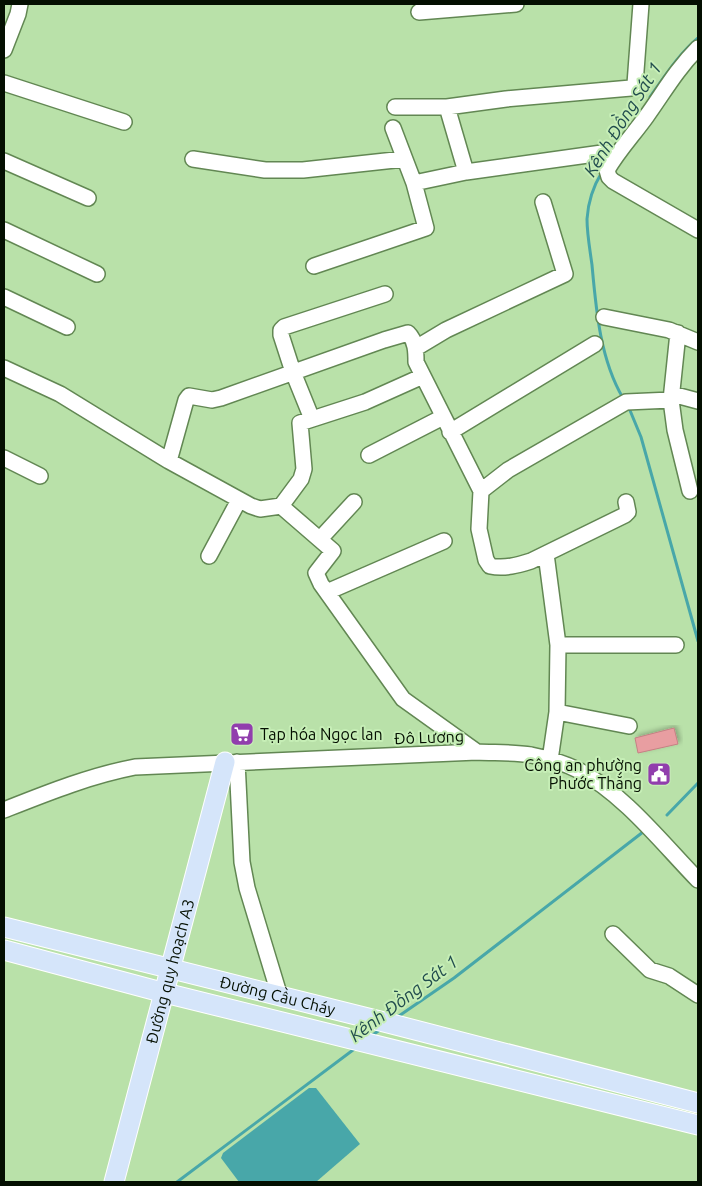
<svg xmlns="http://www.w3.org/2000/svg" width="702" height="1186" viewBox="0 0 702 1186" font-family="Ubuntu,sans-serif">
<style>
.water{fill:#48a7a9}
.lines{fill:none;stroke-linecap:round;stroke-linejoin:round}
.stream{stroke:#48a7a9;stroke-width:3}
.building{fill:#e89ea1;stroke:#c68084;filter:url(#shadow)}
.minor-casing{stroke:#628753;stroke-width:18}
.major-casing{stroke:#fff;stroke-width:21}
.minor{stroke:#fff;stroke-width:15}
.major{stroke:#d5e5fa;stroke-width:19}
.labels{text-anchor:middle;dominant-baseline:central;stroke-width:4;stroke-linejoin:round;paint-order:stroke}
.poi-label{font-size:16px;fill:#040f01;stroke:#c6eeb6;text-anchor:start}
.street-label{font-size:16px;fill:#040f01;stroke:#c6eeb6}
.water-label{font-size:18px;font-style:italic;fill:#224d4e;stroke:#c6eeb6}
</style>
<defs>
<filter id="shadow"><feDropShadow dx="2.5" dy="-2.5" stdDeviation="2.5" flood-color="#0004"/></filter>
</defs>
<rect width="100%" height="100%" fill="#b9e1a9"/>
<path class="water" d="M309 1088H316L360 1144 316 1182H239L221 1158 223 1153Z"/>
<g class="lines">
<path class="stream" d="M650 97C665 76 678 55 698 38
M602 172C594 185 588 203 587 219 587 234 590 250 592 265 596 309 600 359 623 398
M629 408 641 437 698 641
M667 815 698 783
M396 1018 454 978 643 832
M370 1037 381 1029
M177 1182 357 1047"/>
</g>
<path class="building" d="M674 728 678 744 638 753 635 738Z"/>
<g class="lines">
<g class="minor-casing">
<path id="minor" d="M419 12 516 4
M698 48C676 70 664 92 646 117 633 135 618 151 607 170L609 177 613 181 698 230
M4 50 18 14 20 4
M4 83 124 122
M395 107H447L506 99 631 88 635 84 641 4
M447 107 466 172
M193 159 265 170H303L404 159
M4 161 88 198
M414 183 466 172 602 153 616 154
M4 230 97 274
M314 266 426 228 414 183 393 128
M4 297 67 327
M604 317 669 330 698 342
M678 333 671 400 675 430 690 491
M416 348 446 330 565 274 543 202
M4 368 60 394 169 461 251 506 260 509 281 506 333 551 316 573 321 584 403 699 477 752
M672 394 698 401
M312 419 293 372 281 335V330L284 327 385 294
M450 432 595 344
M369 455 443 417
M4 458 40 476
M169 461 186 400 189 396 212 400 221 398 384 340 408 333C416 341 416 352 416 362L481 491 479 529 486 560 490 566C505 569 518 565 531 561L625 515 628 512 626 502
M481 491 508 470 626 402 671 400
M281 506 301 479 304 469 300 423 365 402 423 376
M320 539 354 502
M546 554 558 645 557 712 550 760
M209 556 239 500
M327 592 444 541
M558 645H676
M557 712 629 726
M237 762 242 862 247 888 280 997
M4 810C47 793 89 776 135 767L477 752C494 753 514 752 531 755 546 758 564 763 578 770 624 794 662 843 698 880
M613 934 650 970 669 976 698 995"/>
</g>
<g class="major-casing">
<g id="major">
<path id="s1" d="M4 927 388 1023 698 1103"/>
<path d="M4 950 165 993 698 1125"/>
<path id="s2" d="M114 1182 225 762"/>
</g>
</g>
<use href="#minor" class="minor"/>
<use href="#major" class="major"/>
</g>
<defs>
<g id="supermarket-square" transform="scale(1.25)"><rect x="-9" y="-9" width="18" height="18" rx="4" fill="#913ead" stroke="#c6eeb6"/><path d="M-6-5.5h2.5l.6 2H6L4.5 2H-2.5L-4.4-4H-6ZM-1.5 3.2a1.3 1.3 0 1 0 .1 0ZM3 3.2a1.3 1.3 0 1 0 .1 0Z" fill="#fff"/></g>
<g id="civic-square" transform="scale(1.25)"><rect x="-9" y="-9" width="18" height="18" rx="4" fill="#913ead" stroke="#c6eeb6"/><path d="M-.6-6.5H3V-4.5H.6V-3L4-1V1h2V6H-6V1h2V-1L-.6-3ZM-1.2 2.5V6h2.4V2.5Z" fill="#fff"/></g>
</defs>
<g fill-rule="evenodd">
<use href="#supermarket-square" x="242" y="734"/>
<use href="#civic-square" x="659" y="774"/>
</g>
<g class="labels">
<g class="poi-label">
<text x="260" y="734">Tạp hóa Ngọc lan</text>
<text x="642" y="765" text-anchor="end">Công an phường<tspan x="642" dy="18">Phước Thắng</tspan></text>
</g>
<g class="street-label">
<text transform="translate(429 737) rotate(-2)">Đô Lương</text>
<text stroke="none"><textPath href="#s2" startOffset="218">Đường quy hoạch A3</textPath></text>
<text stroke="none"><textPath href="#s1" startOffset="282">Đường Cầu Cháy</textPath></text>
</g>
<g class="water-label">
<text transform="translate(622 119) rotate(-58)">Kênh Đồng Sát 1</text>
<text transform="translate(403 998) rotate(-37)">Kênh Đồng Sát 1</text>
</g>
</g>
<rect width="702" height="1186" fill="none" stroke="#040f01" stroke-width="10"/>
</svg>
